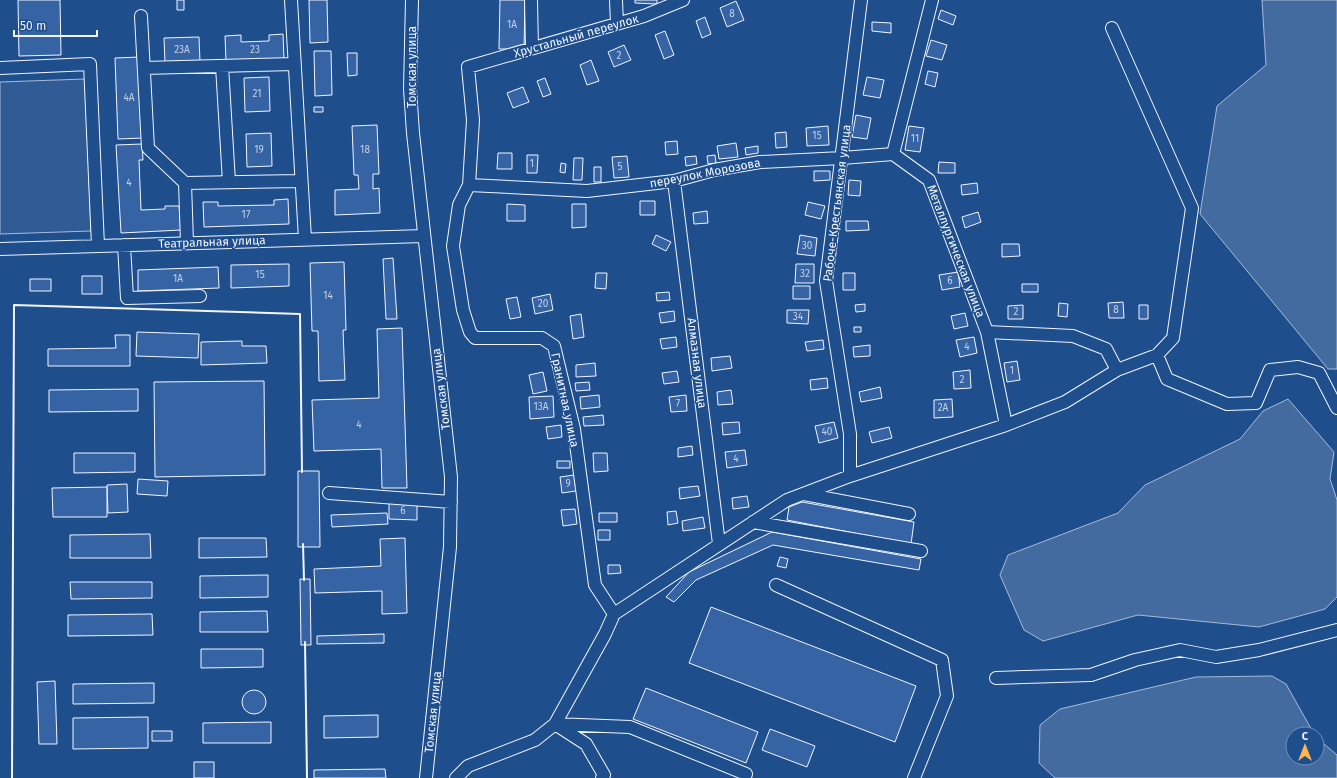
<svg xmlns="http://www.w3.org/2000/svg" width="1337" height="778" viewBox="0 0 1337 778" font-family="'Fira Sans',sans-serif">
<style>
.built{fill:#305b95;stroke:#a8bbd7}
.water{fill:#446ba0;stroke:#a8bbd7}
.building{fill:#3563a3;stroke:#f2f6ff}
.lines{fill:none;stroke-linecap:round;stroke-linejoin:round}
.minor-casing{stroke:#f2f6ff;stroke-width:14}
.minor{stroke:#1f4e8c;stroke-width:12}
.wall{stroke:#f2f6ff;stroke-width:2}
.labels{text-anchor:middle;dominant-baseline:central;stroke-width:3;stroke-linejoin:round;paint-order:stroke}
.number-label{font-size:10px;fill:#c3d1e8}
.street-label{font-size:12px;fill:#f2f6ff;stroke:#1f4e8c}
</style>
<rect width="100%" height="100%" fill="#1f4e8c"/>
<path class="built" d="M85 79 91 231 0 234V82Z"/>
<path class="water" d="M1262 0H1337V369H1328L1200 214 1217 106 1266 65Z
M1288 399 1334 452 1330 479 1337 500V597L1325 609 1259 627 1138 615 1043 641 1024 630 1000 575 1008 555 1118 513 1145 485 1240 439 1263 411Z
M1272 676 1286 684 1314 734H1293V758H1317V738L1337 755V778H1055L1039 763 1040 725 1060 709 1196 677Z"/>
<path class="building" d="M18 0H60L61 55 19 56Z
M177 0H184V10H177Z
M309 0H327L328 42 310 43Z
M500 0H525L524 49H499Z
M635 0H657V4L635 3Z
M736 1 744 20 727 27 720 8Z
M941 10 956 16 953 25 938 19Z
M705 17 711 34 702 38 696 21Z
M872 22 891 23V33L872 31Z
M665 31 674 55 664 59 655 35Z
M283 34 284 59 226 61 225 36 241 35V42L269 41V35Z
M199 37 200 62 165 63 164 38Z
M931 40 947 45 942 60 926 56Z
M624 45 631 60 614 67 608 52Z
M314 51H331L332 95 315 96Z
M347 53H357V75L348 76Z
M140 57 143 138 118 139 115 58Z
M591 60 599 81 587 85 580 65Z
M928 71 938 73 935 87 925 84Z
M269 77 270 111 245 112 244 78Z
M867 77 884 80 880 98 863 95Z
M545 78 551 94 543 97 537 81Z
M523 87 529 102 513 108 507 93Z
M314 107H323V112H314Z
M856 115 871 118 867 139 852 137Z
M377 125 379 174H373V189L379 188 380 213 335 215V190L359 189 358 175H354L352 126Z
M828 126 829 145 807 146 806 128Z
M909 126 924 128 920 152 905 150Z
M786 132 787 147 776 148 775 133Z
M271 133 272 166 247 167 246 134Z
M677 141 678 154 666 155 665 142Z
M736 143 738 157 719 159 717 146Z
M142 144 143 160H139L141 210 165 209V206H179L181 230 121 233 116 145Z
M758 146V153L746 155 745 148Z
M498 153H512V169H497Z
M527 155H538L537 173H527Z
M715 155 716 163 708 164 707 156Z
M627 156 629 177 614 178 612 157Z
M696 156 697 164 686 166 685 157Z
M574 158H583L582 180H573Z
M939 162 955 163V173H938Z
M561 163 566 164 565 173 560 172Z
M594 167H601V182H594Z
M814 171H830V180L814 181Z
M849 180 861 181 860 196 848 195Z
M977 183 978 193 962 195 961 185Z
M288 199 289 224 204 227 203 202H218V206L274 205V200Z
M640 201H655V215H640Z
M808 202 825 206 821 219 805 215Z
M507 204 525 205V221H507Z
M572 204H586V227L572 228Z
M707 211 708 223 694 224 693 213Z
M978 212 981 222 965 228 962 217Z
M846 221H868L869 230 846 231Z
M656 235 671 242 666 251 652 244Z
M800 235 817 238 815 256 797 254Z
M1002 244H1019L1020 256 1002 257Z
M393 258 397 319H386L383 259Z
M344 262 346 330H343L345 380 319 381 318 331H312L310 263Z
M289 264V286L231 288V265Z
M796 264H814V283H795Z
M218 267 219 288 138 291V270Z
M958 272 960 287 942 290 939 275Z
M596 273H607L606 289 595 288Z
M843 273H855V290H843Z
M82 276H102V294H82Z
M30 279H51V291H30Z
M1022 284H1038V292H1022Z
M793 286H810V299H793Z
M669 292 670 300 657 301 656 293Z
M550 294 553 310 535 314 532 298Z
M517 297 521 317 510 319 506 299Z
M1123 302 1124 318H1109L1108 303Z
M1059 303 1068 304 1067 317 1058 316Z
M865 304V311L856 312 855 305Z
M1023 305V319H1008V306Z
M1139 305H1148V319H1139Z
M787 310H809L808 324 787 323Z
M674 311 675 321 661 323 659 313Z
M965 313 968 326 954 329 951 316Z
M581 314 584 337 573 339 570 316Z
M854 327H861V332H854Z
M402 328 407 488H382L381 449 314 451 312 400 379 398 377 329Z
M137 332 199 334 198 358 136 356Z
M115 335H130V366H48V349L116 348Z
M676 337 677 347 662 349 660 339Z
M974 337 977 353 960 357 956 340Z
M823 340 824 349 807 351 805 342Z
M242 341V346H266L267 363 201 365V342Z
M870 345V356L854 357 853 347Z
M730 356 732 368 712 371 711 358Z
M1017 361 1020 380 1007 382 1004 363Z
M595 363 596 376 576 377V365Z
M970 370 971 388 954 389 953 372Z
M677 371 679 382 664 384 662 373Z
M543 372 547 391 533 394 529 375Z
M827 378 828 388 811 390 810 380Z
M264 381 265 475 155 477 154 382Z
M589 382 590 390 576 391 575 383Z
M880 387 882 398 861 402 859 392Z
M138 389V411L49 412V390Z
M731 390 733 404 718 405 717 392Z
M599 395 600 407 581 409 580 397Z
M686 395 687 411 671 412 669 397Z
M553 396 554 417 530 419 529 397Z
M952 399 953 417 934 418V400Z
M603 415 604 425 584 426 583 417Z
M739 422 740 433 723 435 722 423Z
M834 422 838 438 819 443 815 426Z
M561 425 562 437 548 439 546 427Z
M889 427 892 438 872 443 869 432Z
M692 446 693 455 678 457V448Z
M745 450 747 465 727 468 725 452Z
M74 453H135V472L74 473Z
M593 453H607L608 471 594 472Z
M557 461H570V468H557Z
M298 471H319L320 547H298Z
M574 475 576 491 562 493 560 477Z
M138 479 168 481 167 496 137 494Z
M127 484 128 512 108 513 107 485Z
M698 486 700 496 680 499 679 488Z
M107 487V517H53L52 488Z
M747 496 749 507 733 509 732 498Z
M802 502 914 522 911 544 787 520 789 507Z
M389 503H417V520L389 519Z
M575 509 577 524 563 526 561 510Z
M676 511 678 523 668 525 667 512Z
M387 513 388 524 332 527 331 515Z
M599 513H617V522H599Z
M703 517 705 528 683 531 682 521Z
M598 530H610V540H598Z
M772 532 921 559 919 570 773 545 696 580 674 602 666 597 689 572Z
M150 534 151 558H70V535Z
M199 538H266L267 557 199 558Z
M405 538 407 613 382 614V591L315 593 314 569 381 566 380 539Z
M780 557 788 559 786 568 777 566Z
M608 565H620L621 573 608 574Z
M268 575V597L200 598V576Z
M300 579H310L311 645H301Z
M70 582H152V598L71 599Z
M711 607 916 686 895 742 689 663Z
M267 611 268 632H200V612Z
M152 614 153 635 68 636V615Z
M384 634V643L317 644V636Z
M201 649H263V667L201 668Z
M55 681 57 744H39L37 682Z
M154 683V703L73 704V684Z
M646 688 758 732 746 763 633 719Z
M242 702a12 12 0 1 1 24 0a12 12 0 1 1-24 0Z
M378 715V737L324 738V716Z
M148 717V748L73 749V718Z
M271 722V743H203V723Z
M770 729 815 746 807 767 762 750Z
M152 731H172V741H152Z
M194 762H214V778H194Z
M385 769 386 778H314V770Z"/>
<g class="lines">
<g class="minor-casing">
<path id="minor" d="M291 0 305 239
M412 0 410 89 413 133 451 477 450 547 426 778
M531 0 532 48
M616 0 617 24
M932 0 893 154 929 180 987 332 1006 425
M141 16 148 148 185 183 187 243
M1112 28 1192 208 1173 338 1157 355
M222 66 229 182
M0 68 90 64 98 246
M144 68 295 64
M674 181 719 544
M185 183 301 181
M469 185 587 191 674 181 714 170 760 162 842 158 893 154
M124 245 127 298 200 296
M0 249 424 236
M987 332 1073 336 1106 349 1117 370
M850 476V434L826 281 861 0
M329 493 451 502
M804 494 909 514
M753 522 921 551
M776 585 942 660 947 696 914 778
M614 614 595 585 574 429 554 346 542 338H475L470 332 463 310 453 246 459 205 469 185 473 120 468 67 644 16 683 0
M996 678 1091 675 1135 660 1180 650 1216 657 1259 650 1337 630
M456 778 468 766 535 740 555 724 605 634 614 614 787 500 850 476 1006 425 1065 402 1117 370 1157 355 1167 379 1227 404 1256 403 1270 370 1298 367 1319 373 1337 408
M602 778 604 775 586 744 555 724 630 727 746 774"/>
</g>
<use href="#minor" class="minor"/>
<path class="wall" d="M303 544 304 580
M305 642 307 778
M12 778 14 305 300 314 302 472"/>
</g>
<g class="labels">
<g class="number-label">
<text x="732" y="14">8</text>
<text x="512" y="25">1А</text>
<text x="182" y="50">23А</text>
<text x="255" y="50">23</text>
<text x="619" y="56">2</text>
<text x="257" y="94">21</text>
<text x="129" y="98">4А</text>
<text x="817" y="136">15</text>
<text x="915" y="139">11</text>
<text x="259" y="150">19</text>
<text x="365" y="150">18</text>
<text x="532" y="164">1</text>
<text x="620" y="167">5</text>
<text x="129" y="183">4</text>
<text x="246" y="215">17</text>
<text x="807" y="246">30</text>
<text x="805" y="274">32</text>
<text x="260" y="275">15</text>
<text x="178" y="279">1А</text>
<text x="950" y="281">6</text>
<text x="328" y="296">14</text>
<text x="543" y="304">20</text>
<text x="1116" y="310">8</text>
<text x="1016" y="312">2</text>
<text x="798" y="317">34</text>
<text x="967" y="347">4</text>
<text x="1012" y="371">1</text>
<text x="962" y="380">2</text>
<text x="678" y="404">7</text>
<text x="541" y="407">13А</text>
<text x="943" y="408">2А</text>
<text x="359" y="425">4</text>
<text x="827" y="432">40</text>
<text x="736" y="459">4</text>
<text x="568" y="484">9</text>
<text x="403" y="511">6</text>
</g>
<g class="street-label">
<text transform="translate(576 36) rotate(-16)">Хрустальный переулок</text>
<text transform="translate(412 67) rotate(-90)">Томская улица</text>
<text transform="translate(705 173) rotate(-11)">переулок Морозова</text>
<text transform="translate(837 203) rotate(-83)">Рабоче-Крестьянская улица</text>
<text transform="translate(212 242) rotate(-2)">Театральная улица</text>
<text transform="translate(956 251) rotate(69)">Металлургическая улица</text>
<text transform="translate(697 363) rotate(83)">Алмазная улица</text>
<text transform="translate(441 389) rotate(-97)">Томская улица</text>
<text transform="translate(565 400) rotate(78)">Гранитная улица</text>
<text transform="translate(433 712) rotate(-84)">Томская улица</text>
</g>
</g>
<g transform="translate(1305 746)"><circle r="19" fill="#1f4e8c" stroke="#7391ba"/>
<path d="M0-3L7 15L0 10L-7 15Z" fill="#ffb74d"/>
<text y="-6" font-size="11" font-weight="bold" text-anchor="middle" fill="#f2f6ff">С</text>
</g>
<path d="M14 30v6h83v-6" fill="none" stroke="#f2f6ff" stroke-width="2"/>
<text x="20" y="30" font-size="12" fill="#f2f6ff" stroke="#1f4e8c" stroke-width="3" paint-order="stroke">50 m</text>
</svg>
